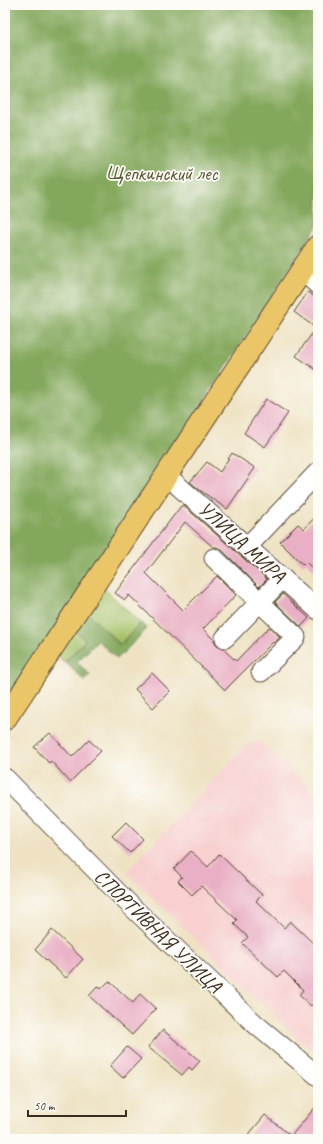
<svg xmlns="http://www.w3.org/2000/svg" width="323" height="1144" viewBox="0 0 323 1144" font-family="Caveat,sans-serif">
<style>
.built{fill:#f7d0cf}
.green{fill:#a4c168;stroke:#707643}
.forest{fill:#83a75c;stroke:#5f683d}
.building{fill:#e9b0c5}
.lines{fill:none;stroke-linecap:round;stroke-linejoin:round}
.minor-casing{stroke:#564637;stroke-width:21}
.major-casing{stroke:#564637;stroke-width:24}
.minor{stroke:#fff;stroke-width:19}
.major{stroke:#ebc669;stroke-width:22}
.labels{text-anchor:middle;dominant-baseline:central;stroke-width:3.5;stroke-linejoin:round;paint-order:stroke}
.park-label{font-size:20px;fill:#5a5734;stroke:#fdfcf7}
.street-label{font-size:20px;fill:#3b2a1e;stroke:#fdfcf7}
</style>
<rect width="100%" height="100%" fill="#fdfcf7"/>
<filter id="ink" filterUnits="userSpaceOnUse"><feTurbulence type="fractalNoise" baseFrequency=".025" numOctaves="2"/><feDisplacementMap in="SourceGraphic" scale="8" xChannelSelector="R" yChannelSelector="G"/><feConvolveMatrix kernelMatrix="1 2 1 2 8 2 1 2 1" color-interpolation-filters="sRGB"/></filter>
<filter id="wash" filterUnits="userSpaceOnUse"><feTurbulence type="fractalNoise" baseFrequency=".012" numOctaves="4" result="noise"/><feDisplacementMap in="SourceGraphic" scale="16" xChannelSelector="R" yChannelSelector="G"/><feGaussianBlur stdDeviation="0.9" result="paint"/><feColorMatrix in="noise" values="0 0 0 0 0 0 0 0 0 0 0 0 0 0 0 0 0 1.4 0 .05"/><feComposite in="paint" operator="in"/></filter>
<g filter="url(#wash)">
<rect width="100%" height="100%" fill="#eee2c2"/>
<path class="built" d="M261 742 318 797V1055L297 1038 126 872 246 745Z"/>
<path class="green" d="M103 587 140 623 120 644 86 611Z
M74 630 85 640 64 662 56 654Z"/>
<path class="forest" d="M5 5H318V225L5 706Z
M86 612 120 645 141 623 147 629 117 659 98 641 77 662 90 675 84 681 65 662 86 640 74 629Z"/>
<g id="blocks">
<path class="building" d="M308 292 318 299V371L296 356 316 328 294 312Z
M266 399 288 413 265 447 244 433Z
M232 453 255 468 227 509 201 491 190 482 207 462 220 472Z
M181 506H184L267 579 259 587 222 550 217 547H213L185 522 146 573 183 610 217 576 236 595 203 629 214 640 217 646 223 649 236 661 269 627 280 637 274 643 273 642 225 690 129 595 125 600 115 593Z
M318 514V574L306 562 303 565 280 542 298 524 304 529Z
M283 594 309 618 301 627 275 602Z
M152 673 170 691 153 708 135 689Z
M50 733 72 757 89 740 101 751 70 782 51 761 49 763 34 747Z
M126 822 143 839 130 853 112 836Z
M191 851 208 867 219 854 262 895 256 901 284 928 290 921 318 948V998L311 1006 299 995 303 990 284 971 278 977 242 943 248 937 234 924 237 920 201 886 192 895 178 881 182 877 174 869Z
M52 930 83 959 66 978 35 950Z
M109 981 133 1003 140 994 156 1009 132 1035 89 996 98 986 101 989Z
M163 1030 200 1061 192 1070 189 1067 182 1075 148 1047Z
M127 1047 141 1059 123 1078 110 1066Z
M318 1104V1139H245L265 1115 291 1136Z"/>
</g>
</g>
<g filter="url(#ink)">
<use href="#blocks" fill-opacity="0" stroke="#564637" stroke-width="1"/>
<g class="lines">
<g class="minor-casing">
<path id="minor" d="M302 270 318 285
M166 475 318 610
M247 547 318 472
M214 558 296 637 261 672
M225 638 283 578
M5 778 132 907 254 1023 318 1076"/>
</g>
<g class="major-casing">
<path id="major" d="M5 719 318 246"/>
</g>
<use href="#minor" class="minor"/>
<use href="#major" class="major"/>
</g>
</g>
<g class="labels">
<g class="park-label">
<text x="162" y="173">Щепкинский лес</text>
</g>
<g class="street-label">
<text transform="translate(242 542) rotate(42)">УЛИЦА МИРА</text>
<text transform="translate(158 931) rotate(44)">СПОРТИВНАЯ УЛИЦА</text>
</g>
</g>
<rect width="323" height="1144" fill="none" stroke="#fdfcf7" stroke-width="20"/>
<path d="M28 1110v6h98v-6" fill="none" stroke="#3b2a1e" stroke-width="2"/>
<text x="34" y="1110" font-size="12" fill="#3b2a1e" stroke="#fdfcf7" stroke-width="3" paint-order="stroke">50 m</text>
</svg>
